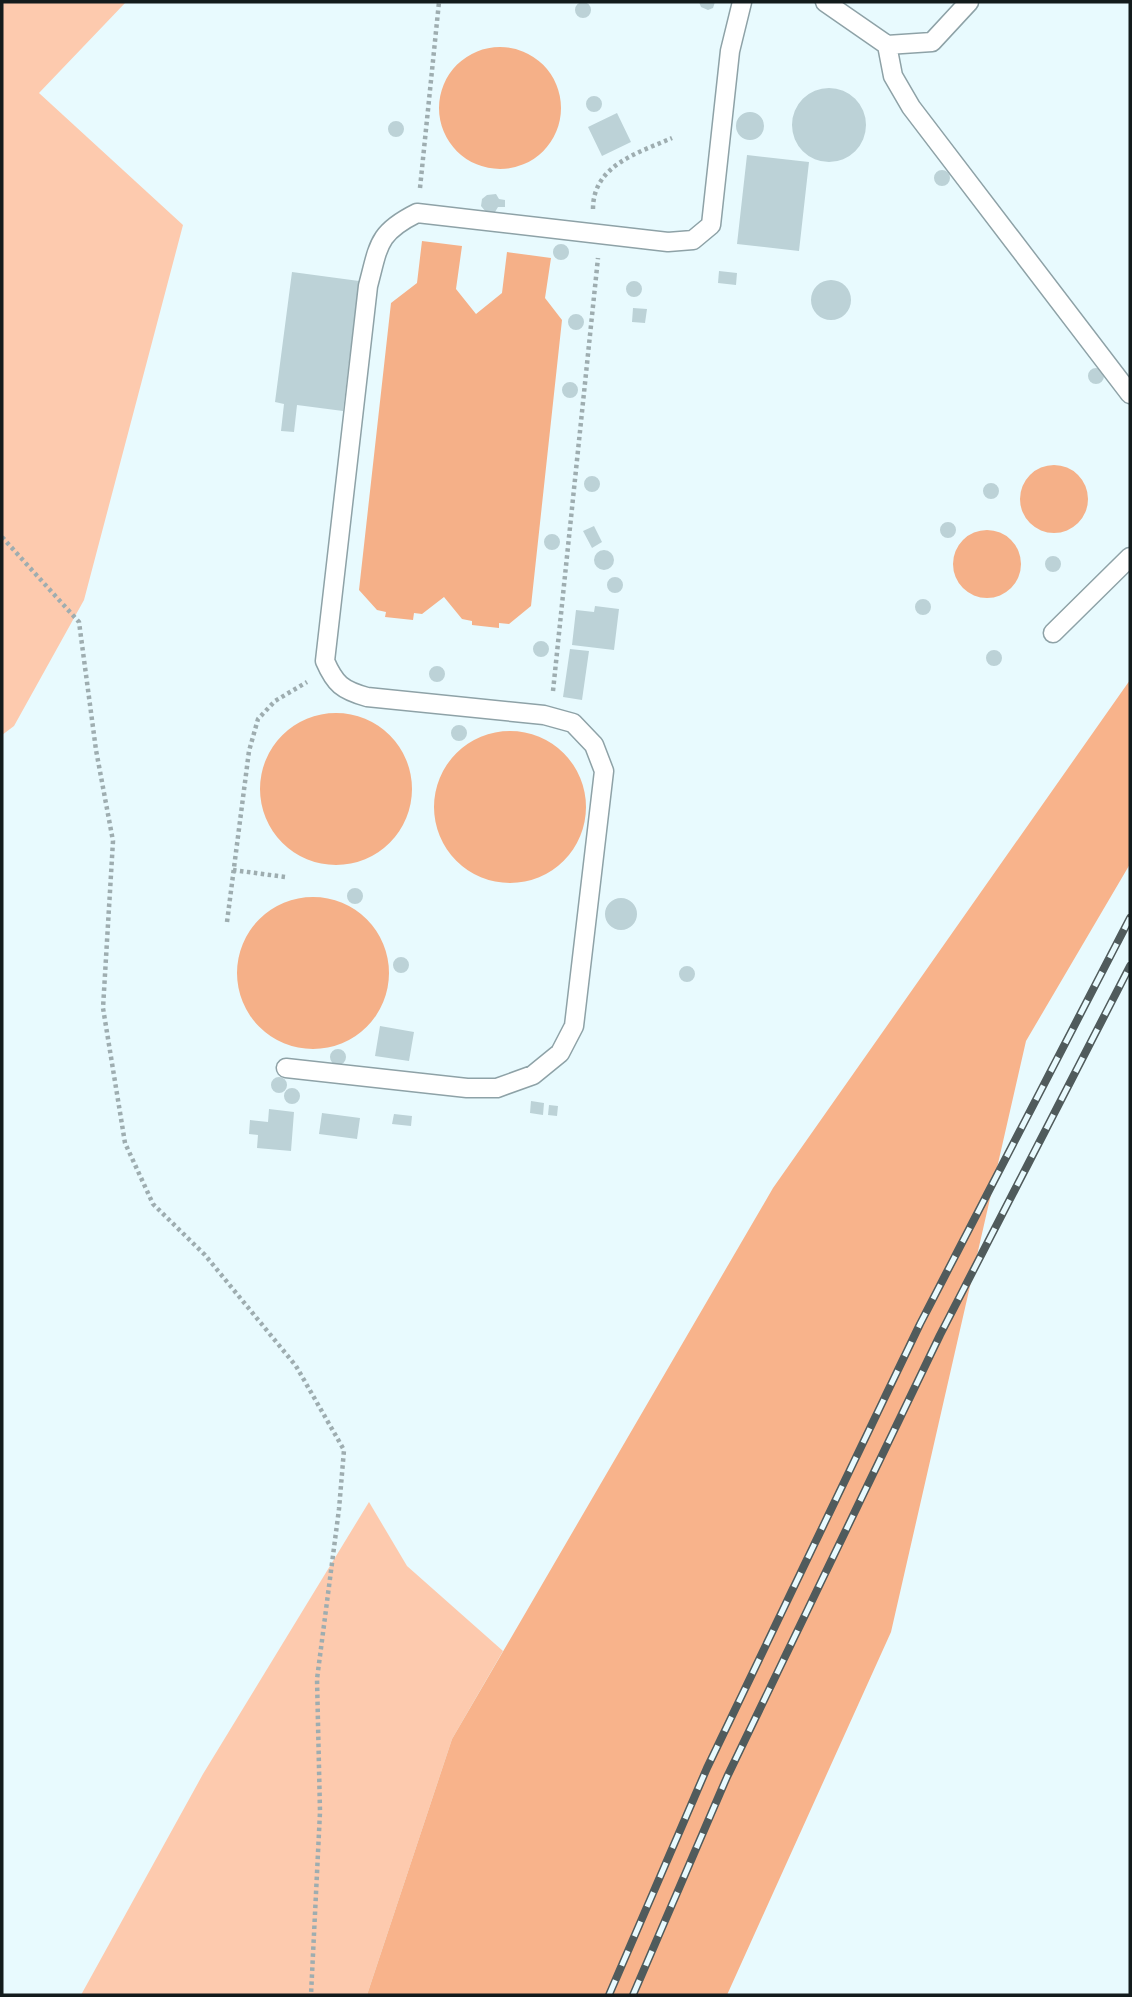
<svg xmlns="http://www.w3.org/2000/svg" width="1132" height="1997" viewBox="0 0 1132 1997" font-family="'Archivo Narrow',sans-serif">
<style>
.green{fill:#fdcaae}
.forest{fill:#f8b38b}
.water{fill:#f5b088}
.building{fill:#bcd2d7}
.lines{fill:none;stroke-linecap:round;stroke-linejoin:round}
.service-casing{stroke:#8ea2a7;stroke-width:21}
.path{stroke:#9eadb0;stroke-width:4.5;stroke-dasharray:3.5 3.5;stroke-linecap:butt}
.service{stroke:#fff;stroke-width:18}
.rail-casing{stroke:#505b5c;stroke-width:8}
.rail{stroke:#e8fafe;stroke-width:5;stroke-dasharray:16;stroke-linecap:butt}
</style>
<rect width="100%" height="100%" fill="#e8fafe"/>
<path class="green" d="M2 2H126L39 93 183 225 84 600 14 726 2 735Z
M369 1502 407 1566 503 1651 452 1739 367 1995H81L203 1774Z"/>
<path class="forest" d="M1130 680V864L1026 1041 891 1632 727 1995H367L452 1739 773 1188Z"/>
<path class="water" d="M439 108a61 61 0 1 1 122 0a61 61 0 1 1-122 0Z
M422 241 462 246 456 289 476 314 502 293 507 252 551 258 545 298 562 320 531 606 509 624 499 623V628L472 625V621L462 619 444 597 422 614 414 613 413 620 385 617 386 612 377 610 359 590 391 303 417 283Z
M1020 499a34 34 0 1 1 68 0a34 34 0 1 1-68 0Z
M953 564a34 34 0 1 1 68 0a34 34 0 1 1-68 0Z
M260 789a76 76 0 1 1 152 0a76 76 0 1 1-152 0Z
M434 807a76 76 0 1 1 152 0a76 76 0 1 1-152 0Z
M237 973a76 76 0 1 1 152 0a76 76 0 1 1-152 0Z"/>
<path class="building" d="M699 2H715L713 8 708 10 701 7Z
M575 10a8 8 0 1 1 16 0a8 8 0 1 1-16 0Z
M792 125a37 37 0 1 1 74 0a37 37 0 1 1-74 0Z
M586 104a8 8 0 1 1 16 0a8 8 0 1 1-16 0Z
M736 126a14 14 0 1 1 28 0a14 14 0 1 1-28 0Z
M617 113 631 142 602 156 588 127Z
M388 129a8 8 0 1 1 16 0a8 8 0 1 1-16 0Z
M747 155 809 162 799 251 737 244Z
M934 178a8 8 0 1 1 16 0a8 8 0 1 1-16 0Z
M496 194 499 199 505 200V207H498L495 212H486L481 206 482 199 487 195Z
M553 252a8 8 0 1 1 16 0a8 8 0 1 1-16 0Z
M719 271 737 273 736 285 718 283Z
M292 272 359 281 343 411 297 405 294 432 281 431 284 404 275 402Z
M811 300a20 20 0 1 1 40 0a20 20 0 1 1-40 0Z
M626 289a8 8 0 1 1 16 0a8 8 0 1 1-16 0Z
M633 308 647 309 645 323 632 322Z
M568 322a8 8 0 1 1 16 0a8 8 0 1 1-16 0Z
M1088 376a8 8 0 1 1 16 0a8 8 0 1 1-16 0Z
M562 390a8 8 0 1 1 16 0a8 8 0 1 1-16 0Z
M584 484a8 8 0 1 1 16 0a8 8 0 1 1-16 0Z
M983 491a8 8 0 1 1 16 0a8 8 0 1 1-16 0Z
M940 530a8 8 0 1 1 16 0a8 8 0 1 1-16 0Z
M594 526 602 542 592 548 583 531Z
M544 542a8 8 0 1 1 16 0a8 8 0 1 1-16 0Z
M594 560a10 10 0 1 1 20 0a10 10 0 1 1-20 0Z
M1045 564a8 8 0 1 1 16 0a8 8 0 1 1-16 0Z
M607 585a8 8 0 1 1 16 0a8 8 0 1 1-16 0Z
M915 607a8 8 0 1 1 16 0a8 8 0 1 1-16 0Z
M595 606 619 609 614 650 572 645 576 610 594 612Z
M533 649a8 8 0 1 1 16 0a8 8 0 1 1-16 0Z
M570 649 589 651 582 700 563 697Z
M986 658a8 8 0 1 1 16 0a8 8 0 1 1-16 0Z
M429 674a8 8 0 1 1 16 0a8 8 0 1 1-16 0Z
M451 733a8 8 0 1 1 16 0a8 8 0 1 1-16 0Z
M347 896a8 8 0 1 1 16 0a8 8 0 1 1-16 0Z
M605 914a16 16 0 1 1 32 0a16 16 0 1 1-32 0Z
M393 965a8 8 0 1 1 16 0a8 8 0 1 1-16 0Z
M679 974a8 8 0 1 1 16 0a8 8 0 1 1-16 0Z
M380 1026 414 1032 409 1061 375 1056Z
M330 1057a8 8 0 1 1 16 0a8 8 0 1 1-16 0Z
M271 1085a8 8 0 1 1 16 0a8 8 0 1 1-16 0Z
M284 1096a8 8 0 1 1 16 0a8 8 0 1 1-16 0Z
M531 1101 544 1103 543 1115 530 1113Z
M549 1105 558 1106 557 1116 548 1115Z
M269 1109 294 1112 291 1151 257 1148 258 1135 249 1134 250 1120 268 1122Z
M322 1113 360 1118 357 1139 319 1134Z
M394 1114 412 1116 411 1126 392 1124Z"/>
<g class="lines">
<g class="service-casing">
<path id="service" d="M825 2 887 45 932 42 969 2
M887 45 893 76 911 107 1130 394
M1053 633 1130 557
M286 1068 467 1088H497L533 1075 560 1053 574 1026 604 771 594 745 573 723 544 715 367 697C342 690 335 684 325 661L368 286C379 245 377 233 417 213L668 242 693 240 711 225 730 51 742 2"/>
</g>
<path class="path" d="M420 188 439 2
M593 209C593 165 638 153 672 138
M2 537 79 622 96 750 113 841 103 1008 125 1143 153 1204 205 1255 296 1366 344 1450 339 1509 317 1679 320 1812 311 1995
M553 691 598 258
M233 870 285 877
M227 922 249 751 258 719 275 701 307 682"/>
<use href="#service" class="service"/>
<g class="rail-casing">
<path id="rail" d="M609 1995 707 1768 920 1324 1130 918
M633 1995 727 1777 940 1335 1130 966"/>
</g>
<use href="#rail" class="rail"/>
</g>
<rect width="1132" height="1997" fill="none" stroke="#131b1c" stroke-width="7"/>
</svg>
